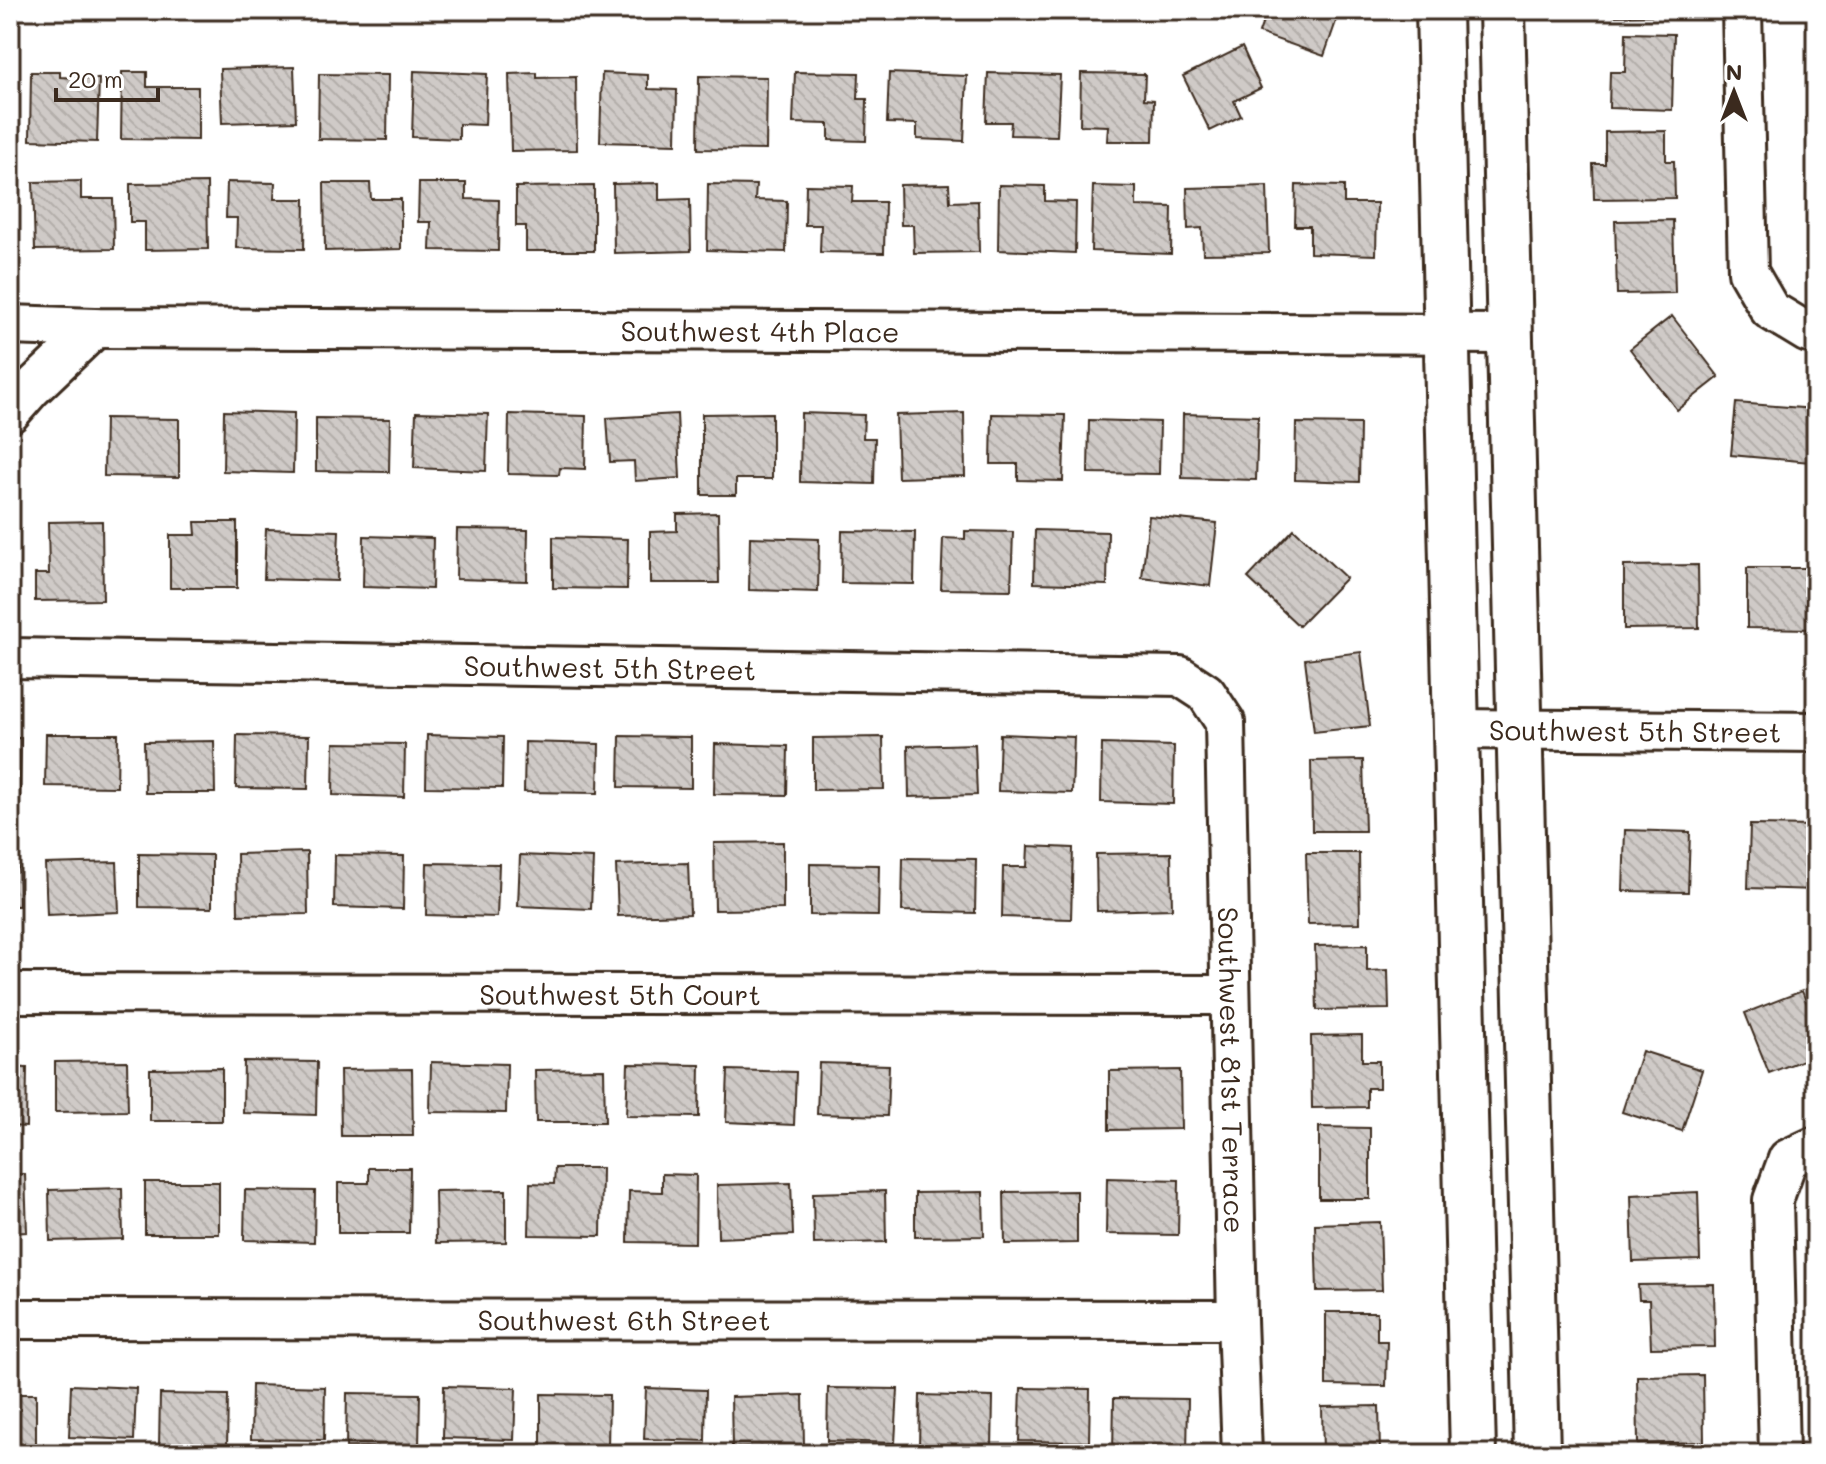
<svg xmlns="http://www.w3.org/2000/svg" width="1826" height="1464" viewBox="0 0 1826 1464" font-family="Mali,sans-serif">
<style>
.building{fill:url(#building-back-hatch);stroke:#3b2a1e;stroke-width:2}
.lines{fill:none;stroke-linecap:round;stroke-linejoin:round}
.street-casing{stroke:#3b2a1e;stroke-width:44}
.secondary-casing{stroke:#3b2a1e;stroke-width:50}
.street{stroke:#fff;stroke-width:38}
.secondary{stroke:#fff;stroke-width:44}
.labels{text-anchor:middle;dominant-baseline:central;stroke-width:6;stroke-linejoin:round;paint-order:stroke}
.street-label{font-size:28px;fill:#3b2a1e;stroke:#fff}
</style>
<defs>
<pattern id="building-back-hatch" width="6" height="6" patternUnits="userSpaceOnUse" patternTransform="scale(2)"><rect width="6" height="6" fill="#cfcac7"/><path d="M-1 5l2 2M0 0l6 6M5-1l2 2" fill="none" stroke="#b3aeaa"/></pattern>
</defs>
<rect width="100%" height="100%" fill="#fff"/>
<filter id="ink" filterUnits="userSpaceOnUse"><feTurbulence type="fractalNoise" baseFrequency=".0125" numOctaves="2"/><feDisplacementMap in="SourceGraphic" scale="16" xChannelSelector="R" yChannelSelector="G"/><feConvolveMatrix kernelMatrix="1 2 1 2 8 2 1 2 1" color-interpolation-filters="sRGB"/></filter>
<g filter="url(#ink)">
<path class="building" d="M1267 10H1340L1324 56 1259 33Z
M1614 10H1668V15L1614 16Z
M1626 33 1674 34 1672 110 1609 108 1610 72H1625Z
M1242 47 1261 88 1234 101 1241 116 1210 131 1183 76Z
M294 67 296 121 222 123 220 69Z
M414 71 487 74 485 125 459 124V139L412 137Z
M31 72H60V77L99 79 97 142 30 140Z
M122 72H147V87H198V140L121 139Z
M795 72 859 73 858 99H867L866 141 829 140V124L793 123Z
M537 73V78L576 77 577 150 511 151 509 74Z
M602 73 648 75V89L677 90 676 144 600 142Z
M889 73 967 76 964 141 917 139V124L887 123Z
M988 73 1060 75 1057 136 1010 135 1011 122H986Z
M1081 73 1145 74 1144 99 1154 100 1153 141H1107L1108 126 1080 125Z
M319 74 388 75 387 140 318 139Z
M699 76 767 77 766 150 698 149Z
M1666 131V161H1674L1675 198 1594 199 1593 164H1605V132Z
M81 181V199H113L114 249 35 250 33 182Z
M227 182 275 183 274 199H305L304 249 236 248 237 218H226Z
M207 183 208 249 145 250V222H130V184Z
M324 183H370L371 199H401V249L325 251Z
M419 183H466V199L499 200 498 251 430 250 431 222H418Z
M659 183V200L690 199 691 251 614 253 613 184Z
M708 184 756 185 755 200 787 201 786 252 707 250Z
M949 184 950 202 978 201 979 252 914 253 913 225H901L900 185Z
M806 185 853 186 852 202H885L884 253 820 252 821 225H805Z
M999 185 1045 186V201L1076 202 1075 253 998 250Z
M1296 185 1344 186V203H1377L1376 255 1310 253V226H1295Z
M594 186V251H526V226H516V187Z
M1093 186 1136 187V206L1172 207 1171 254 1091 251Z
M1267 186 1269 253 1203 254 1202 228 1188 229 1187 188Z
M1673 220 1675 293 1617 294 1615 221Z
M1672 316 1719 377 1677 410 1630 349Z
M1736 403 1815 409 1810 462 1731 455Z
M224 411 294 413 293 473 223 471Z
M416 412 488 414 486 471 414 468Z
M772 413V479H736V495H702V414Z
M801 413 864 415 863 438H875L874 484 800 482Z
M964 413 965 476 898 478 896 415Z
M509 414 586 416 585 469 560 468 559 475 508 474Z
M677 414 680 478 635 481 634 461 610 462 607 418Z
M992 414 1065 415 1063 481 1018 480V464H991Z
M1183 414 1258 416 1256 480 1182 478Z
M105 418 179 419V477L104 476Z
M316 418 390 419 389 472 316 471Z
M1089 420 1160 422 1159 474 1088 473Z
M1296 423 1360 424 1359 482 1295 480Z
M718 513 719 583H650V532L677 531V514Z
M1149 516 1217 523 1210 586 1142 578Z
M102 521 103 600 35 601V574H49L48 522Z
M195 522H237V588H170V535H196Z
M266 529 339 531 337 581 264 579Z
M457 529 528 530 527 581 456 579Z
M1294 529 1346 578 1299 626 1248 578Z
M1035 530 1108 532 1107 585 1034 583Z
M842 531 915 532 914 584 841 583Z
M965 531 1013 532 1011 590 941 589 943 538 965 539Z
M364 536 433 538 432 589 363 587Z
M553 537 628 539 627 589 553 588Z
M750 537 819 539 818 592 749 590Z
M1698 565 1699 628 1624 629V566Z
M1747 568H1812L1811 629 1747 628Z
M1361 652 1370 726 1314 732 1305 659Z
M46 734H118L117 787 45 786Z
M1000 734 1074 737 1072 793 998 791Z
M237 735 309 736 308 789 236 788Z
M427 735 503 737 502 788 426 787Z
M620 736 691 737V788L619 787Z
M883 737 884 789 813 790V738Z
M10 738H21L20 797H10Z
M214 741 215 793H145L144 742Z
M525 742 599 744 598 793 524 792Z
M334 743 405 744 404 797 333 795Z
M715 744 788 746 787 795 714 794Z
M975 744 977 795 909 797 908 746Z
M1102 744 1174 746 1173 804 1101 802Z
M1363 760 1365 831H1312L1311 761Z
M1750 825 1816 826V890L1748 888Z
M1625 830 1690 832 1688 892 1623 891Z
M783 842V909L715 910 714 843Z
M1028 846 1073 848 1071 919 1002 917 1003 867H1027Z
M10 847H18L19 906H10Z
M307 852 308 914 238 915 237 854Z
M1171 853 1172 909 1097 911 1096 854Z
M1306 853H1359L1360 923 1308 924Z
M139 854 212 855V908L139 907Z
M335 855 404 856 403 909 334 907Z
M520 855 593 858 591 909 518 906Z
M903 858 976 859 975 913 902 911Z
M117 862 119 912 47 915 45 864Z
M427 863 499 864 497 917 426 915Z
M688 863 690 914 618 916 616 865Z
M810 864 879 865 878 916 810 915Z
M1367 945V971L1388 970 1389 1009 1317 1010 1315 946Z
M1802 991 1816 1026V1055L1769 1073 1745 1013Z
M1362 1035V1061H1379V1088H1367V1107L1312 1108 1311 1036Z
M1642 1051 1702 1070 1682 1131 1622 1112Z
M127 1061 128 1111 55 1112V1062Z
M244 1061 317 1062 316 1115 243 1113Z
M431 1062 507 1064 506 1113 430 1112Z
M819 1063 889 1065 887 1116 817 1114Z
M628 1064 700 1065 699 1117 626 1116Z
M10 1067 27 1068 26 1127 10 1126Z
M222 1068V1121H150V1069Z
M412 1069 413 1136H341L340 1070Z
M604 1069 605 1122H536L535 1070Z
M728 1070 796 1072 794 1125 726 1122Z
M1180 1070 1181 1129 1109 1130V1071Z
M1319 1127 1370 1128V1199H1319Z
M369 1168H410L409 1233H338V1183H369Z
M555 1168H602L601 1236 529 1235 530 1183 554 1184Z
M10 1174H25L27 1232 10 1233Z
M662 1174 696 1175 695 1243 628 1242 629 1191 662 1192Z
M1107 1178 1179 1180 1178 1235 1106 1234Z
M145 1182H219V1234H145Z
M791 1183 793 1235 718 1238 717 1185Z
M122 1188 123 1239 50 1241 49 1190Z
M245 1190 315 1191 314 1242 244 1240Z
M506 1190V1242L436 1243 435 1191Z
M885 1191 886 1242 814 1244 813 1193Z
M1077 1191V1243L1005 1244 1004 1192Z
M983 1192 984 1236 915 1237V1193Z
M1698 1192 1700 1260 1633 1262 1631 1195Z
M1380 1222 1382 1290 1317 1291 1315 1224Z
M1714 1284 1715 1347 1651 1348 1649 1300H1639L1638 1285Z
M1326 1312H1377V1341H1387L1386 1386 1326 1385Z
M1703 1375 1704 1442 1638 1444 1637 1376Z
M71 1385 136 1388 134 1440 69 1437Z
M252 1385 325 1387 324 1440 251 1439Z
M444 1386 516 1388 514 1440 443 1438Z
M646 1388 706 1390 705 1441 644 1439Z
M828 1388 898 1389 895 1443 827 1441Z
M1021 1388 1090 1389 1089 1442 1019 1441Z
M347 1393 420 1394 419 1448 346 1447Z
M10 1394H36V1452H10Z
M160 1394 228 1395 227 1448 159 1446Z
M541 1394 609 1395 608 1448 541 1447Z
M803 1395 804 1446 732 1448 731 1397Z
M920 1395 993 1397 992 1449 919 1448Z
M1114 1398 1188 1399 1187 1454H1113Z
M1379 1406 1380 1454H1323L1322 1407Z"/>
<g class="lines">
<g class="street-casing">
<g id="street">
<path d="M1742 10 1748 272 1770 310 1808 333H1816"/>
<path id="s1" d="M10 325 95 328 1511 334"/>
<path d="M10 413 31 389 95 328"/>
<path id="s2" d="M10 658 1180 676 1206 693 1225 722 1237 1320 1242 1454"/>
<path id="s3" d="M1455 729 1816 732"/>
<path id="s4" d="M10 993 1229 995"/>
<path id="s5" d="M10 1319 1237 1320"/>
<path d="M1779 1454 1773 1200 1788 1159 1816 1146"/>
</g>
</g>
<g class="secondary-casing">
<path id="secondary" d="M1439 10 1473 1454
M1502 10 1537 1454"/>
</g>
<use href="#street" class="street"/>
<use href="#secondary" class="secondary"/>
</g>
</g>
<g class="labels">
<g class="street-label">
<text stroke="none"><textPath href="#s1" startOffset="750">Southwest 4th Place</textPath></text>
<text stroke="none"><textPath href="#s2" startOffset="600">Southwest 5th Street</textPath></text>
<text stroke="none"><textPath href="#s3" startOffset="180">Southwest 5th Street</textPath></text>
<text stroke="none"><textPath href="#s4" startOffset="610">Southwest 5th Court</textPath></text>
<text stroke="none"><textPath href="#s2" startOffset="1584">Southwest 81st Terrace</textPath></text>
<text stroke="none"><textPath href="#s5" startOffset="614">Southwest 6th Street</textPath></text>
</g>
</g>
<rect width="1826" height="1464" fill="none" stroke="#fff" stroke-width="40"/>
<rect x="20" y="20" width="1786" height="1424" fill="none" stroke="#3b2a1e" stroke-width="3" filter="url(#ink)"/>
<g transform="translate(1734 92)" stroke="#ffffff" stroke-width="6" paint-order="stroke">
<path d="M0-6L14 30L0 20L-14 30Z" fill="#3b2a1e"/>
<text y="-12" font-size="22" font-weight="bold" text-anchor="middle" fill="#3b2a1e">N</text>
</g>
<path d="M56 88v12h102v-12" fill="none" stroke="#3b2a1e" stroke-width="4"/>
<text x="68" y="88" font-size="24" fill="#3b2a1e" stroke="#ffffff" stroke-width="6" paint-order="stroke">20 m</text>
</svg>
